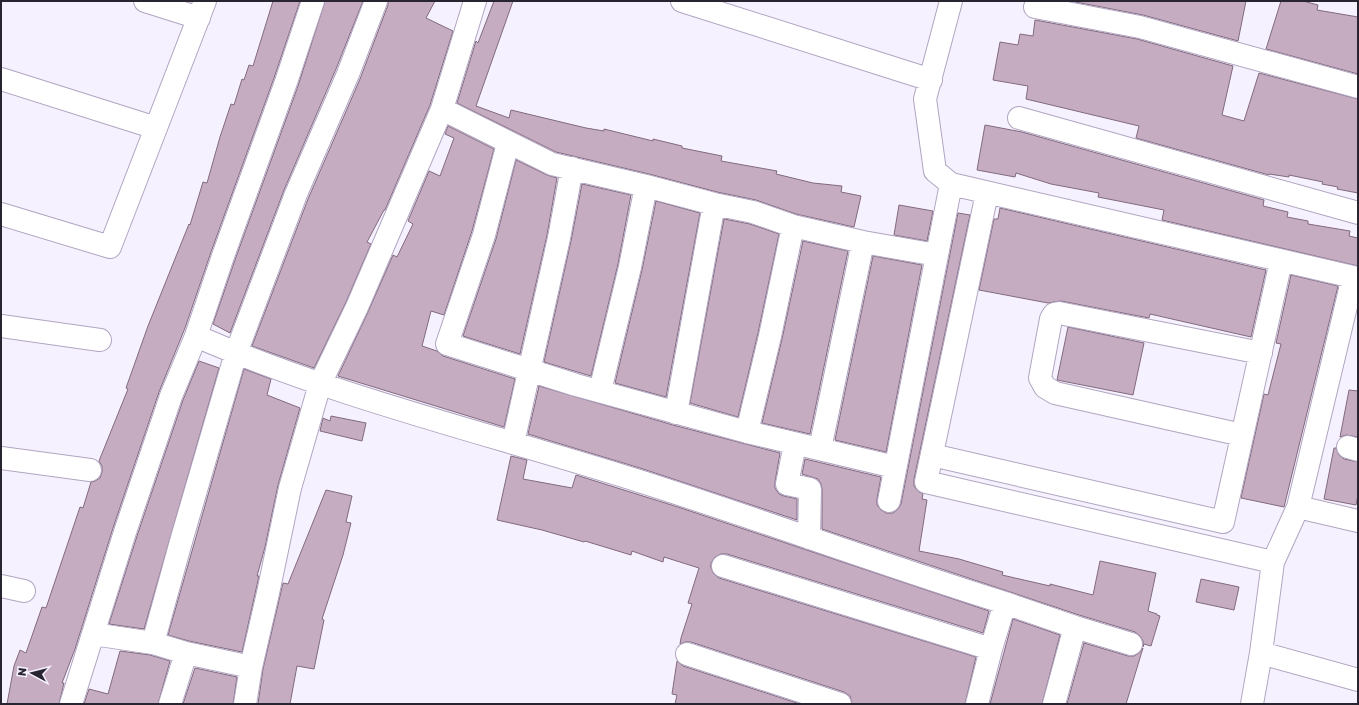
<svg xmlns="http://www.w3.org/2000/svg" width="1359" height="705" viewBox="0 0 1359 705" font-family="'Golos Text',sans-serif">
<style>
.building{fill:#c6acc1;stroke:#826a7e}
.lines{fill:none;stroke-linecap:round;stroke-linejoin:round}
.minor-casing{stroke:#b1a5c2;stroke-width:24}
.minor{stroke:#fff;stroke-width:22}
</style>
<rect width="100%" height="100%" fill="#f6f1fe"/>
<path class="building" d="M273 1H300L274 78 211 252 185 328 159 392 113 528 75 649 62 683H64L59 704H7L14 666 20 650 26 653 42 607 46 608 80 507 83 508 91 482 95 481 100 478 102 472V466L99 461 128 389 126 388 148 326 189 224 190 225 203 182 207 183 220 137 231 104 234 105 242 79 244 80 249 65 253 66Z
M325 1H363L336 69 284 190 230 333 213 324 235 260 298 86Z
M388 1H435L426 18 453 31 430 105 385 210H384L367 242 371 244 346 302 314 368 252 346 308 199 360 79 388 5Z
M494 1H513L476 106 509 118 511 110 586 128 604 131V129L653 141V139L682 146V148L722 156 721 161 777 171 776 174 813 183 842 186 841 192 861 196 854 227 796 214 756 200 717 192 649 174 556 152 457 103 476 41 478 43Z
M1070 1H1246L1238 41 1143 15Z
M1281 1H1303L1318 5 1317 10 1358 17V74L1266 49Z
M1035 20 1137 39 1233 66 1222 115 1244 121 1259 73 1358 99V193L1337 189 1338 187 1322 184 1323 182 1289 175V177L1269 174V175L1136 138 1139 126 1026 99 1028 86 993 80 1000 42 1018 45 1020 34 1033 36Z
M985 125 1022 132 1264 200 1263 206 1288 212 1287 217 1308 221V224L1350 231 1349 236 1358 238V266L1162 220 1164 210 1098 197 1099 193 1051 184 1016 173 1015 177 977 170Z
M448 126 494 149 472 231 444 315 431 311 422 346 437 351 443 356 515 379 504 427 338 376 368 312 393 255 397 257 413 224 408 221 429 171 440 176 454 138 445 134Z
M516 160 547 175 557 178 547 235 520 354 463 336 496 239Z
M582 184 631 195 618 264 591 376 544 362 571 241Z
M656 201 700 213 666 397 615 383 642 270Z
M899 205 933 211 927 241 894 235Z
M1000 208 1266 270 1251 337 1150 314 1149 318 1061 301 1048 303 979 290 994 219H998Z
M958 213 970 215 914 479V486L918 491 923 494 922 499 927 500 919 551 959 559 1003 572 1002 575 1050 586V584L1093 595 1100 561 1156 573 1148 611 1157 614V615L1160 616 1151 646 1144 644 1143 647V641L1140 636 1135 632 1079 615 822 529V489L821 484 818 479 802 474 805 459 881 477 877 499V505L881 510 886 513H893L898 509 901 504Z
M724 219 750 224 779 234 758 333 738 417 690 403Z
M803 241 848 251 810 434 762 423 782 339Z
M873 256 922 265 886 452 835 440Z
M1291 275 1338 286 1284 507 1241 498 1264 394 1268 395 1281 344 1276 343Z
M1068 327 1144 343 1133 395 1057 380Z
M199 361 219 368 144 629 109 624 137 536 183 400Z
M244 369 271 379 267 395 300 408 278 485 265 547 257 576H259L242 652 189 641 168 635Z
M539 386 673 425 780 453 775 482V488L779 494 784 496 797 499V520L643 469 528 434Z
M1349 390 1358 391V437L1346 435 1340 437Z
M331 416 366 423 362 441 320 431 323 418 330 421Z
M1334 448H1336L1339 455 1344 459 1358 462V495L1356 505 1324 499Z
M511 456 527 460 523 479 572 488 576 475 681 508 989 611 983 633 727 554H721L715 557 711 563V568L714 574 719 578 976 657 965 704H852L850 696 844 692 691 642H685L680 644 681 638 692 604 688 603 699 568 664 557 663 562 632 551 631 555 585 541 584 542 542 530 497 520Z
M326 490 352 496 346 522 351 523 343 555 322 619 324 620 314 669 297 666 290 704H258L263 669 283 583 288 584Z
M1201 579 1239 587 1234 610 1196 602Z
M1013 619 1060 635 1042 704H990Z
M1084 643 1128 656H1134L1139 653 1143 648 1126 704H1067Z
M120 651 150 655 170 661 158 704H84L89 689 108 694Z
M677 661 683 666 800 704H675L677 695 672 694Z
M195 668 237 677 233 704H183Z"/>
<g class="lines">
<g class="minor-casing">
<path id="minor" d="M145 1 199 18
M682 1 931 80
M951 1 925 99 935 171 951 184 1353 277 1298 507 1358 521
M1035 7 1140 27 1358 87
M1 79 156 128
M442 109 552 164 646 186 714 204 753 212 793 226 863 242 820 449
M1019 118 1358 213
M508 143 484 235 447 344 576 385 747 432 770 336 793 226
M987 193 926 482 1273 562 1261 653 1358 680
M1 214 110 247 205 1
M863 242 937 255 889 501
M937 255 951 184
M1 326 100 340
M196 336C338 398 491 434 639 481 762 520 883 565 1005 603L991 649 977 704
M600 391 630 267 646 186
M676 413 714 204
M747 432 895 467
M1242 435 1055 393 1045 387 1040 378 1051 319 1054 314 1059 313 1261 353
M513 443 559 238 572 168
M795 444 787 484 810 489 809 538
M1348 447 1358 450
M932 455 1223 522 1281 261
M1 458 90 470
M1273 562 1298 507
M723 566 991 649
M1 586 24 591
M1005 603 1075 627 1054 704
M1075 627 1131 644
M93 634 153 643
M186 653 251 667
M687 654 840 704
M71 704 125 532 171 396 196 336 223 256 286 82 313 1
M170 704 186 653 153 643 182 538 236 353 296 194 348 74 376 1
M245 704 251 667 268 593 290 488 320 384 357 307 442 109 475 1
M1252 704 1261 653"/>
</g>
<use href="#minor" class="minor"/>
</g>
<rect width="1359" height="705" fill="none" stroke="#292530" stroke-width="4"/>
<g transform="translate(32 673) rotate(277)" stroke="#f6f1fe" stroke-width="3" paint-order="stroke">
<path d="M0-3L7 15L0 10L-7 15Z" fill="#292530"/>
<text y="-6" font-size="11" font-weight="bold" text-anchor="middle" fill="#292530">N</text>
</g>
</svg>
